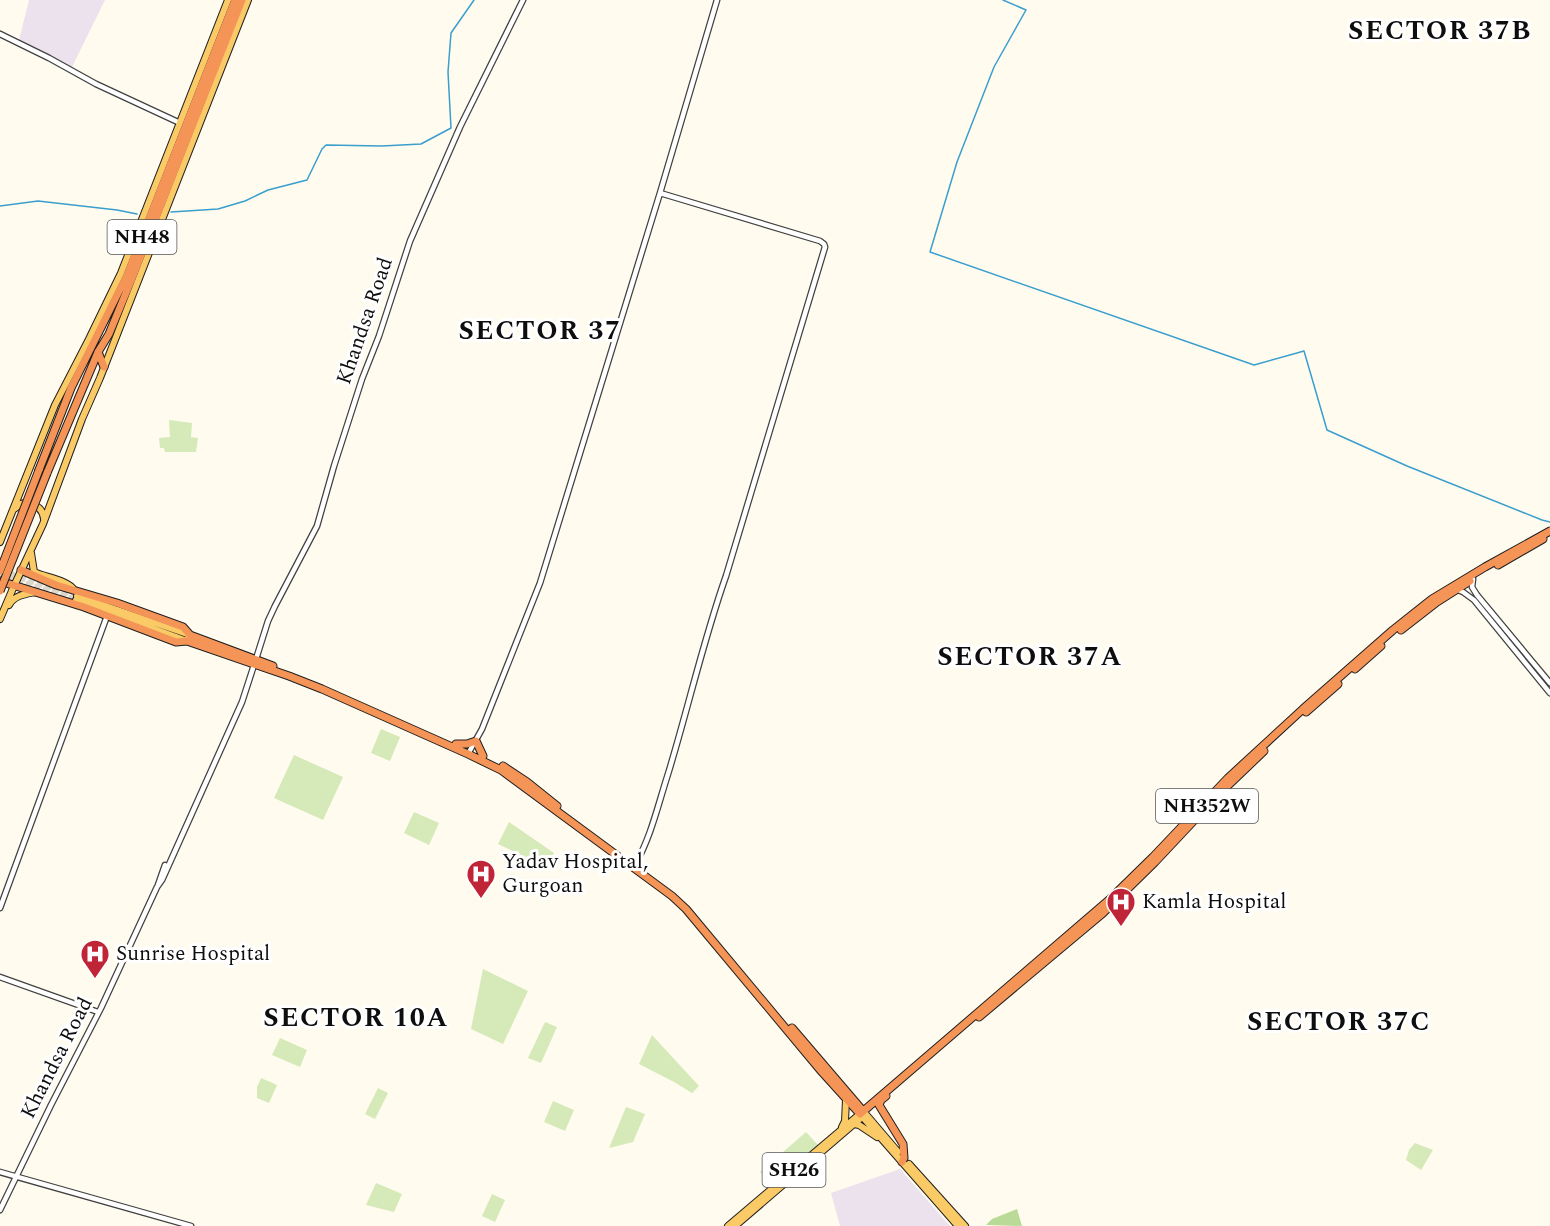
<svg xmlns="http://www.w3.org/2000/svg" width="1550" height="1226" viewBox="0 0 1550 1226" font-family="Spectral,serif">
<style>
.industrial{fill:#ebe2ed}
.green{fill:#d5eab8}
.forest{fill:#badb97}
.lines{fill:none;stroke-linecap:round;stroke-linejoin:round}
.stream{stroke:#3a9ece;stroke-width:1.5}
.major-tunnel{stroke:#dbd7cd;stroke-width:6;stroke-dasharray:6 3;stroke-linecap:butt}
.minor-casing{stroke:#414141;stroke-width:7}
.major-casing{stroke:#1f1f1f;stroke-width:8}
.highway-casing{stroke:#1f1f1f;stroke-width:9}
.minor{stroke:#fff;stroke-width:4.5}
.major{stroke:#f9ca65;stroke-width:6}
.highway{stroke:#f59457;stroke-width:7}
.highway-bridge-casing{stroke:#1f1f1f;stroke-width:9;stroke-linecap:butt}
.highway-bridge{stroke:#f59457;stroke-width:7}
.labels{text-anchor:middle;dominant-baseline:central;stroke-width:6;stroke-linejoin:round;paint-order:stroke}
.shield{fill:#fff;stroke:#565656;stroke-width:1.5}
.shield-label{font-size:20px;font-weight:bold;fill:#0e0e0e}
.street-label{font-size:21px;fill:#0e0e0e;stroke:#fff}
.poi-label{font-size:21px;fill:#0e0e0e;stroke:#fff;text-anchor:start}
.district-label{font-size:27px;font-weight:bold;letter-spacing:1.5px;fill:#0e0e0e;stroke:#fff}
</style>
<rect width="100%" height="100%" fill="#fffbef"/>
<path class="industrial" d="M29 0H105L72 67 19 40Z
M900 1169 950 1226H840L831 1193Z"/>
<path class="green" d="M169 420 192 423 191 437 198 438 196 452H165L164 448H160L159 438 170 437Z
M381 729 400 737 390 761 371 753Z
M294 755 343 777 323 820 274 798Z
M414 812 439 823 429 845 404 833Z
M509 822 554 853 547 867 498 844Z
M483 969 528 991 503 1044 471 1029Z
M545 1022 557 1027 541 1063 528 1058Z
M652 1035 699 1086 692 1093 674 1082 639 1064Z
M280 1038 307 1050 300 1067 272 1055Z
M261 1078 277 1085 269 1103 257 1098V1087Z
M378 1088 388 1093 375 1119 365 1114Z
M553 1101 574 1110 565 1131 544 1122Z
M626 1107 645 1114 633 1142 609 1148Z
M806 1132 818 1145 771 1185 760 1172Z
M1415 1143 1433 1150 1421 1170 1406 1160 1409 1150Z
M376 1183 402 1194 394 1212 366 1205Z
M492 1194 505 1200 495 1222 482 1216Z"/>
<path class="forest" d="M1017 1209 1022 1226 986 1225 992 1219Z"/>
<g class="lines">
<path class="stream" d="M1003 0 1026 10 994 67 957 162 930 252 1254 365 1304 351 1327 430 1407 466 1542 520 1550 522
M0 206 38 201 117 210 137 214
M171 212 218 209 245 201 268 190 307 180 322 149 326 145 382 146 421 144 451 128 448 72 451 33 474 0"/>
<path class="major-tunnel" d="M3 571 27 580 77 596
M0 575 76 600"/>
<g class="minor-casing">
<path id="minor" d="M0 34 49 58 96 84 180 123
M1473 579 1472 587 1477 595 1550 683
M1456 589 1463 592 1474 600 1550 693
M256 659 268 621 275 606 317 526 334 466 362 379 379 336 410 241 460 127 523 0
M468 754 482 729 540 583 660 193 717 0
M635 865C651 837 658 805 668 774 688 709 703 641 726 576L825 247 824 244 820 241 660 193
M158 885 165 865
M0 908 107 616
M0 977 98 1012
M0 1172 191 1226
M0 1210 51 1105 101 1008 157 887 162 880 242 702 254 665"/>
</g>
<g class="major-casing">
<path id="major" d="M14 509 21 504 29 502C37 506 43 509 44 519
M0 542 55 405 89 339 121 273 228 0
M31 553 34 572C44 577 68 580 74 590
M76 600 187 641 190 635 77 596
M9 605C14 595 26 594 36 592
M0 619 14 586 43 524 82 419 100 378 248 0
M863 1111 898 1152
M854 1124 859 1125 877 1137
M842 1127 845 1121 846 1100
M909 1164 965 1226
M728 1226 860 1114 958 1226
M735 1226 862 1117"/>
</g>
<g class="highway-casing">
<path id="highway" d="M98 352 104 367
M39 470 71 388 127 275 235 0
M47 473 98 352 109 334 133 276 242 0
M1498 565 1543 539
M21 570 56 585 117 603 183 627 190 635 273 666
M0 581 84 607 176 642 187 641 289 676 322 689 468 754 501 770 672 896 686 909 822 1072 860 1114 1109 900 1153 857 1228 778 1303 709 1393 630 1432 599 1485 567 1550 531
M1401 630 1437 602 1470 581
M1355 669 1381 646
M1306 712 1338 684
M456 744H467L476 741 483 756
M503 766 527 782 557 806
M979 1017 1103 913 1155 862 1217 796 1264 751
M792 1028 863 1111
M886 1096 881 1100 879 1105 903 1144 904 1158 902 1162"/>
</g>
<use href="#minor" class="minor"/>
<use href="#major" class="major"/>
<use href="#highway" class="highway"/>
<g class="highway-bridge-casing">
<path id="highway-bridge" d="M0 571 39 470
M0 591 47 473"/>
</g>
<use href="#highway-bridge" class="highway-bridge"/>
</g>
<defs>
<g id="hospital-pin" transform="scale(1.5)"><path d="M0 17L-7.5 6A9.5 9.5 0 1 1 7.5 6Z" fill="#bf2437" stroke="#fff"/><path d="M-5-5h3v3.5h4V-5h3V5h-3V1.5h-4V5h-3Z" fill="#fff"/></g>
</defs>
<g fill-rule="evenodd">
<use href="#hospital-pin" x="481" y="874"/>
<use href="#hospital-pin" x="1121" y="902"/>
<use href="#hospital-pin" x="95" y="954"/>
</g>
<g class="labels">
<g class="shield">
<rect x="107.5" y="220" width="69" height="34" rx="4.5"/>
<rect x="1156" y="789" width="102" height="34" rx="4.5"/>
<rect x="762.5" y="1153" width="63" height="34" rx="4.5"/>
</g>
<g class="shield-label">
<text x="142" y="237">NH48</text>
<text x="1207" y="806">NH352W</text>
<text x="794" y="1170">SH26</text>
</g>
<g class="street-label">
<text transform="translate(365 321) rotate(-71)">Khandsa Road</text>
<text transform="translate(57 1058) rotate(-63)">Khandsa Road</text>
</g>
<g class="poi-label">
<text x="502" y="862">Yadav Hospital,<tspan x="502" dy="24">Gurgoan</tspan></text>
<text x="1142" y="902">Kamla Hospital</text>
<text x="116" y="954">Sunrise Hospital</text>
</g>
<g class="district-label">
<text x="1440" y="31">SECTOR 37B</text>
<text x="540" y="331">SECTOR 37</text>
<text x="1030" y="657">SECTOR 37A</text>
<text x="356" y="1018">SECTOR 10A</text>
<text x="1339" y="1022">SECTOR 37C</text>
</g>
</g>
</svg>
